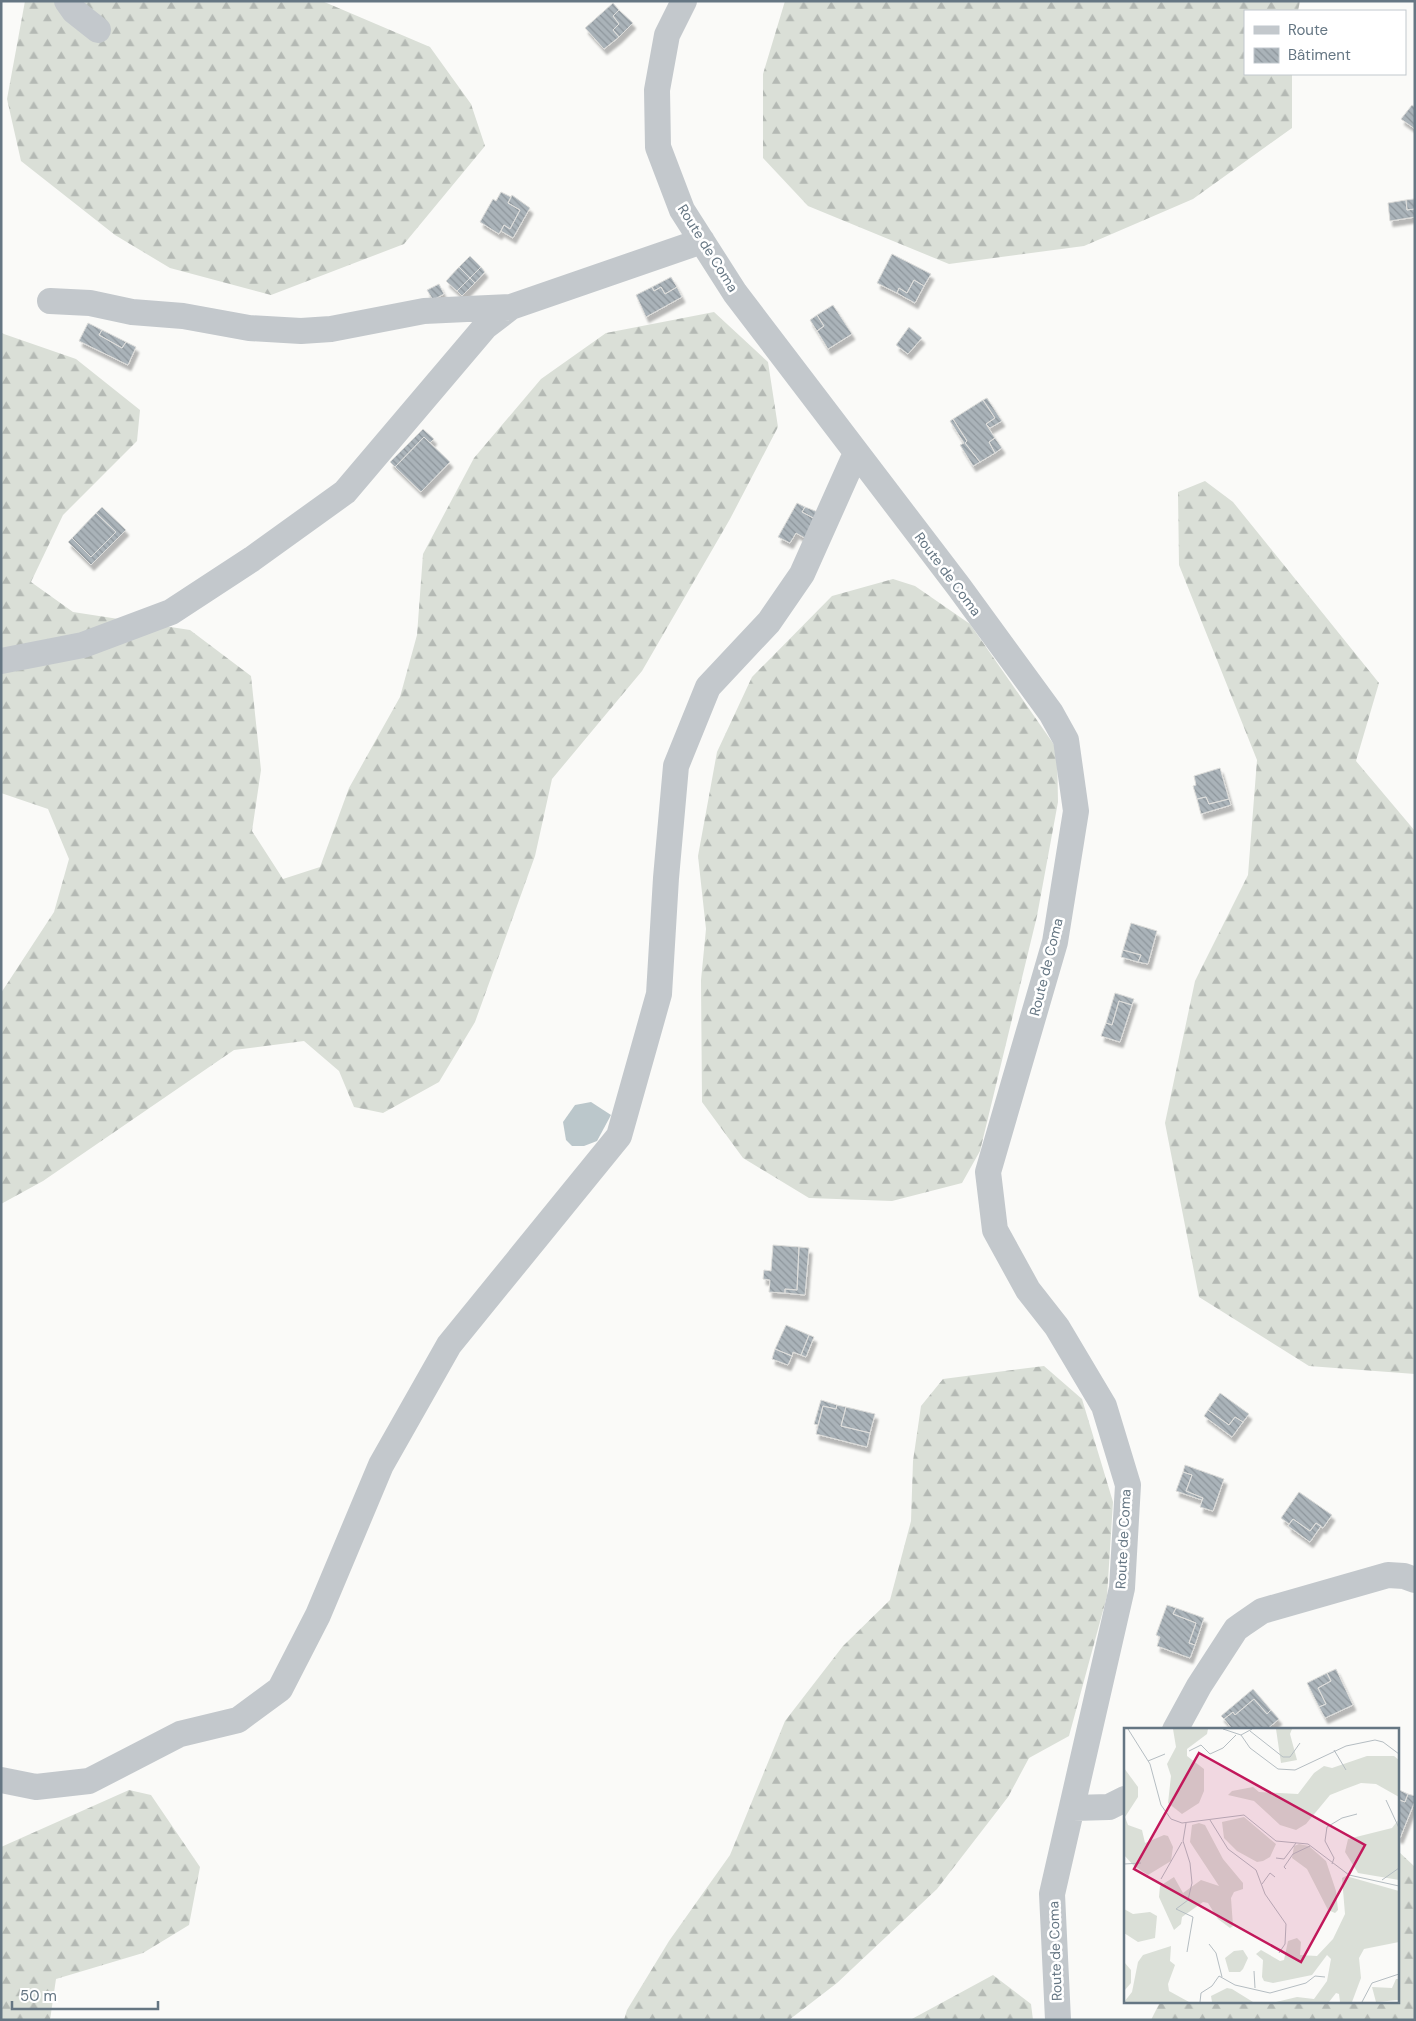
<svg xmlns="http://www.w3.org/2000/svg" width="1416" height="2021" viewBox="0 0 1416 2021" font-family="'DM Sans',sans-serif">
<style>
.forest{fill:url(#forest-firs)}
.water{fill:#bbc7cb}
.building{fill:url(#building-back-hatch);stroke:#dcdcda;filter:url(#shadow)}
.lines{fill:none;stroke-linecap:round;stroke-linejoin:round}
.minor{stroke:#c3c8cc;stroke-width:26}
.labels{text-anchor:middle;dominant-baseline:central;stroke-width:5;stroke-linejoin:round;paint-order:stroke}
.street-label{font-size:14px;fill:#657683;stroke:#fff}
.inset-road{fill:none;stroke:#b5bdc2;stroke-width:1}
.view{fill:#c2185b;fill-opacity:0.15;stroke:#c2185b;stroke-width:2.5}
.inset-edge{fill:none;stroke:#657683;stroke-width:2.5}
</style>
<defs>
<pattern id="forest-firs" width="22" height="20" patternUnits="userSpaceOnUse" patternTransform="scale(1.25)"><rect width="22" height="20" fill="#dadfd7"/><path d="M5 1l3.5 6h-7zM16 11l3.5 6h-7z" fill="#b4b9b4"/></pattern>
<pattern id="building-back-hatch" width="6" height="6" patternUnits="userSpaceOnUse" patternTransform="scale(1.25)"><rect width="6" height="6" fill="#aab3b9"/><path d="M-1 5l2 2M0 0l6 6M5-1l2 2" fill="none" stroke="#8e969c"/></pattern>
<filter id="shadow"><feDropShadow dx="3" dy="5.5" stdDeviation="1" flood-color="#0004"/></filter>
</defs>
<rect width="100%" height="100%" fill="#fafaf8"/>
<path class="forest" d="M25 1H322L430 47 471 104 485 146 404 244 271 295 170 268 115 235 21 161 7 99Z
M785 1H1300L1298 11H1245V74H1292V128L1193 199 1084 246 949 264 808 206 763 158V74Z
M714 312 768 362 778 427 730 519 642 671 552 779 535 856 475 1022 439 1082 383 1113 354 1107 339 1071 304 1041 234 1050 43 1181 1 1204V993L54 912 69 859 48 809 1 793V333L76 359 140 410 137 441 63 515 31 582 73 612 190 630 251 676 261 770 252 831 283 879 320 867 349 788 400 697 417 635 423 554 474 458 541 379 606 333Z
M1205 481 1233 502 1379 683 1356 761 1415 831V1374L1309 1366 1199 1297 1165 1123 1195 981 1248 875 1257 760 1179 565 1178 492Z
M893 579 915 586 970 624 1057 749 1058 802 1037 916 980 1151 962 1183 892 1201 809 1198 743 1158 702 1102 701 980 706 929 698 856 717 752 752 677 832 596Z
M1044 1366 1082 1399 1113 1502 1107 1596 1069 1736 1029 1758 1008 1797 937 1889 837 1983 789 2020H624L627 2010 669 1941 730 1855 785 1721 843 1646 890 1600 911 1521 913 1461 921 1406 943 1379Z
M129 1790 151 1795 200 1867 189 1925 143 1953 56 1979 50 2020H1V1847Z
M1397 1850 1415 1867V2020H1151L1160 2002H1397Z
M993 1975 1031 2004 1033 2020H910Z"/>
<path class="water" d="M591 1102 611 1115 597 1141 584 1146H572L566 1140 563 1122 575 1105Z"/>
<path class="building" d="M613 3 619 10 613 16 619 24 613 30 619 37 604 49 585 28Z
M619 10 633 23 619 37 613 30 619 24 613 16Z
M1412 105 1415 107V129L1401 119Z
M501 192 511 197 508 203 520 210 510 229 504 225 499 234 480 222 493 199 496 201Z
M512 195 530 208 513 238 501 231 504 225 510 229 520 210 508 203Z
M1414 199 1415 209 1407 210 1406 200Z
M1406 200 1407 210 1415 209V217L1390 221 1388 203Z
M892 254 931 274 924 286 914 280 907 293 899 288 897 293 877 283Z
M470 256 481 267 470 278 459 267Z
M459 267 470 278 457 291 446 281Z
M481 267 485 272 475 283 470 278Z
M671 277 677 287 665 294 661 287 654 291 652 287Z
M470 278 475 283 462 296 457 291Z
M914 280 924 286 915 303 897 293 899 288 907 293Z
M439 284 444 294 433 300 427 290Z
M652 287 654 291 661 287 665 294 677 287 682 297 646 317 636 295Z
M833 305 852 334 828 349 817 331 824 326 817 315Z
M817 315 824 326 817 331 810 320Z
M88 323 102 330 99 335 122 348 126 342 136 347 128 365 79 341Z
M909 327 922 338 908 354 896 345Z
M102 330 126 342 122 348 99 335Z
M987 398 1002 421 990 428 986 424 995 418 983 400Z
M983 400 995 418 986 424 995 438 989 442 995 453 980 462 965 443 967 441 953 419Z
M953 419 967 441 965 443 980 462 973 466 960 445 964 443 950 421Z
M423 429 434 439 430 443 424 437 395 467 390 462Z
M424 437 450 462 421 492 395 467Z
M995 438 1002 448 995 453 989 442Z
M797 503 805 507 802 512 817 520 810 541 796 533 790 543 778 537Z
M102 507 126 530 91 565 68 542 72 538 91 557 116 532 96 513Z
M805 507 823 514 817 520 802 512Z
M96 513 116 532 91 557 72 538Z
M1220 768 1229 799 1209 804 1206 797 1197 799 1193 786 1196 785 1194 776Z
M1206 797 1209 804 1229 799 1231 805 1201 814 1197 799Z
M1131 923 1157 931 1148 964 1138 962 1141 955 1123 950Z
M1123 950 1141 955 1138 962 1121 957Z
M1115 993 1134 999 1132 1005 1119 1001 1112 1025 1106 1023Z
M1119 1001 1132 1005 1120 1042 1101 1036 1106 1023 1112 1025Z
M773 1245 799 1247 797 1290 785 1289V1293L769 1292 770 1280 763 1279 764 1270 771 1271Z
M799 1247 809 1248 805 1295 785 1293V1289L797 1290Z
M786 1325 809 1335 801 1355 793 1352 792 1356 775 1349Z
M809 1335 814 1337 806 1357 801 1355Z
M775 1349 792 1356 788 1365 772 1359Z
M1220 1393 1249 1414 1243 1422 1235 1417 1229 1425 1208 1410Z
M821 1400 837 1405 836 1409 823 1406 818 1425 814 1424Z
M837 1405 846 1407 841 1426 870 1433 867 1447 816 1434 823 1406 836 1409Z
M846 1407 875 1414 870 1433 841 1426Z
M1208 1410 1229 1425 1235 1417 1243 1422 1232 1437 1204 1416Z
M1185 1465 1224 1479 1213 1511 1200 1507 1203 1498 1186 1491 1192 1475 1183 1472Z
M1183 1472 1192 1475 1186 1491 1203 1498 1202 1500 1176 1491Z
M1299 1492 1332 1515 1323 1528 1316 1523 1310 1531 1293 1519 1289 1524 1281 1518Z
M1293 1519 1310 1531 1316 1523 1321 1526 1310 1542 1288 1526Z
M1167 1605 1176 1608 1173 1614 1196 1623 1189 1643 1195 1645 1190 1658 1157 1646 1160 1637 1156 1635Z
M1176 1608 1204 1618 1195 1645 1189 1643 1196 1623 1173 1614Z
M1336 1669 1353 1705 1325 1718 1319 1707 1326 1704 1318 1688 1331 1681 1327 1673Z
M1327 1673 1331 1681 1318 1688 1326 1704 1319 1707 1307 1683Z
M1253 1689 1271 1710 1267 1714 1254 1699 1235 1715 1233 1712 1224 1719 1221 1716Z
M1254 1699 1267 1714 1271 1710 1279 1719 1266 1730H1233L1224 1719 1233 1712 1235 1715Z
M1397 1789 1408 1794 1405 1802 1397 1799Z
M1408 1794 1415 1796V1801L1400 1838 1397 1837V1799L1405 1802Z"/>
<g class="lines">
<path class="minor" d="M67 1 74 11 98 30
M684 1 667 35 657 90 658 147 682 210 735 293 959 587 1051 713 1066 740 1076 811 1055 942 988 1172 995 1230 1028 1290 1057 1327 1104 1406 1128 1485 1122 1588 1052 1894 1058 2020
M50 301 90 303 132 312 183 316 249 328 301 331 331 329 424 311 511 307
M1 661 83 645 171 612 252 559 345 492 485 327 511 307 702 241
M1175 1730 1199 1686 1236 1629 1243 1624 1262 1611 1388 1575 1404 1576 1415 1580
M1 1780 36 1787 89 1781 180 1734 238 1720 280 1689 318 1615 381 1465 449 1345 619 1136 659 994 666 878 676 766 708 687 769 622 802 574 856 453
M1073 1808 1109 1807 1125 1799"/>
</g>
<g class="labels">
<g class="street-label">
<text transform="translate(708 248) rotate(58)">Route de Coma</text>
<text transform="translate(948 574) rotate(53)">Route de Coma</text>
<text transform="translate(1046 967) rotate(-76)">Route de Coma</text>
<text transform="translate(1123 1539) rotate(-87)">Route de Coma</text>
<text transform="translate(1055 1951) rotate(-92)">Route de Coma</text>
</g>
</g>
<g transform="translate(1124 1728)">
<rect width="275" height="275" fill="#fafaf8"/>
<path d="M49 1H84L83 6 63 21V28L80 41V63L75 75 58 86 44 75 47 48 43 36 52 19ZM152 1H168L166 6 173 32 157 35ZM243 28H270L275 32V69L252 56 237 55 221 61 206 67 182 96 172 102 156 97 130 73 104 67 108 63 129 59 135 64 174 66 190 45 200 38 208 40ZM0 40 14 59V69L1 89 4 97 18 102 21 115 40 107 44 108 49 119 47 133 24 147 9 137 0 127ZM120 89 152 116 146 129 139 133 133 134 113 123 100 110 98 94ZM275 91V152L234 145 221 124 224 111 268 100ZM75 95 81 97 99 131 119 155V161L110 164 107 170 109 198 106 200 94 191 84 175 79 174 58 189 57 196 50 202 35 169 36 158 50 149 59 165 77 152 95 158 66 114 68 97ZM175 116 185 118 202 133 212 163 214 182 211 185 204 182 183 141 168 130 170 118ZM222 148 275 163V214L240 221 235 230 237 250 228 274H216L215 266 212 265 205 274H152L173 269 190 271 203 253 207 231 203 227 188 247 149 255 140 253 138 249 139 232 132 226 137 222 156 233 160 232 164 213 173 210 177 214 176 227 193 228 209 211 221 186 218 150ZM0 181 9 186 26 184 33 188 31 210 14 214 0 205ZM47 218 46 233 51 237 44 256 45 263 65 274H0L8 264 14 234 19 227ZM119 222 124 230 119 241 116 244H105L101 230 110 223ZM0 234 7 242V255L0 263ZM272 251H275V272L252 274 248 259 268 260ZM103 260 108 261 129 274H88L87 268Z" fill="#dadfd7"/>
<path class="inset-road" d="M4 1 26 36 37 77 47 91 58 95 120 87 152 113 184 116 225 147 275 158M99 1 117 7 128 1M126 3 159 29H166L176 15M117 7 126 20 154 41 171 42 222 18 251 12 259 14 275 26M210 22 222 42M65 23 77 17 86 26 99 20 112 7M24 33 41 26M262 72 275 100M86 92 104 121 132 142 141 166 162 196 161 216 155 225M62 95 59 113 66 135 68 155 64 172 52 181 69 189 63 224M152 130 160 131 172 115M0 136 17 135M208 136 210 130 201 113 203 99 218 90 233 86M162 141 160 139 169 126 186 118M37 151 58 114M258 152 275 140M138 156 146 145 151 149M85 216 92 225 98 249M130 243 131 260M76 274 77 265 88 258 95 248 111 257 146 265 182 255 191 248 201 249M238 274 248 255 275 246"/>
<path class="view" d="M75 25 241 117 177 234 10 141Z"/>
<rect width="275" height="275" class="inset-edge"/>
</g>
<rect width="1416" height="2021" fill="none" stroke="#657683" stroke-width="5"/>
<rect x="1244" y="10" width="162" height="65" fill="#ffffff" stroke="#c1c8cd"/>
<rect x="1254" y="26" width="25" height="8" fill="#c3c8cc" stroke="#c1c8cd"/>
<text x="1288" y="35" font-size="15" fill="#657683">Route</text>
<rect x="1254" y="48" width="25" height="15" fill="url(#building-back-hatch)" stroke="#c1c8cd"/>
<text x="1288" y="60" font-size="15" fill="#657683">Bâtiment</text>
<path d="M12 2001v8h146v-8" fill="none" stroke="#657683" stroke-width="2.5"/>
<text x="20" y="2001" font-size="15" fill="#657683" stroke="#ffffff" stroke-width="4" paint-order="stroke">50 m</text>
</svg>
